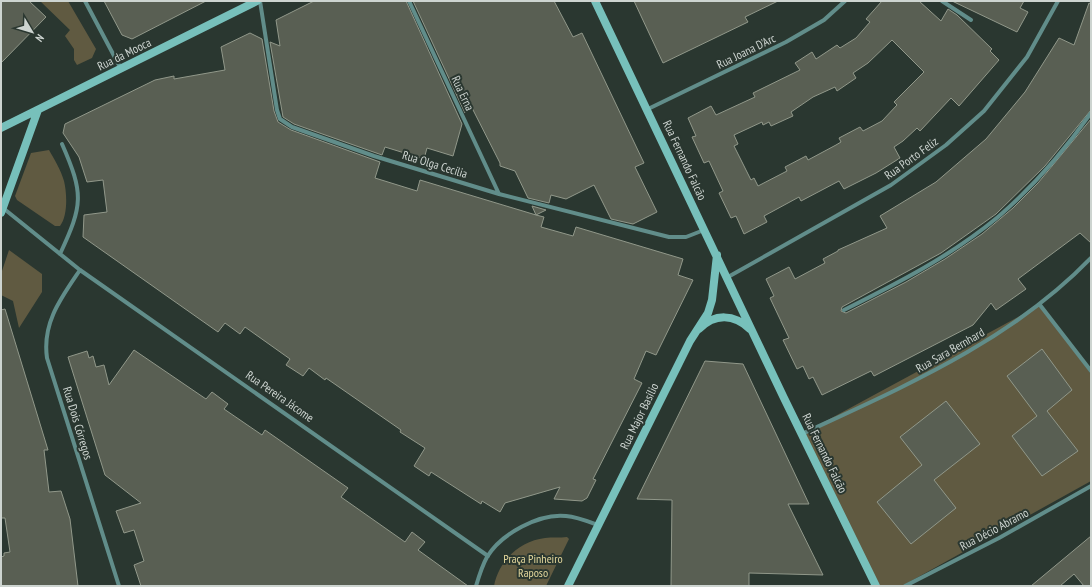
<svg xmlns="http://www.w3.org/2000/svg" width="1092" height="587" viewBox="0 0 1092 587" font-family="'PT Sans Narrow',sans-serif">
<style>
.green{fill:#605a41}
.building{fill:#595f53;stroke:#91988a;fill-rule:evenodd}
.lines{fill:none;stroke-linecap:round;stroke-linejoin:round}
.street{stroke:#618d8a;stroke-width:4}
.secondary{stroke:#77c0bb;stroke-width:8}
.labels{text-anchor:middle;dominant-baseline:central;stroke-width:4;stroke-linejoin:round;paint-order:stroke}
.street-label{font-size:12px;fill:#cdd4d0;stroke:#2a3730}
.park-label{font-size:12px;fill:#e3d79c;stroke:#2a3730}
</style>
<rect width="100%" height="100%" fill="#2a3730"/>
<path class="green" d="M40 1H68L96 49 92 58 77 65 74 60V49L65 36 70 30Z
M49 150C54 159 61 170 64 181 67 193 68 216 60 226H55L17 200 15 196 31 153Z
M9 250 42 274V292L19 328 13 301 1 295V274Z
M1040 305 1091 374V481L902 586H876L802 434Z
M567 537 569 539 567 543 546 586H494C499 561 519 541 545 538 552 537 560 538 567 537Z"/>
<path class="building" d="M1 1H29L46 17 1 63Z
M104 1H206L132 39 122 35Z
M314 1H406L462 124 453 156 427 148 424 159 385 147 382 155 294 124 283 117 270 42 280 46 276 20Z
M413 1H554L573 37 582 33 644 163 635 167 657 212 633 224 611 219 594 185 566 199 551 195 549 203 528 198 515 171 500 166V163L469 102 465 113Z
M634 1H778L745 17 748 22 663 63Z
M882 1H919L941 21 948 9 957 15 992 49 990 51 999 60 959 106 951 98 920 131 917 128 903 141 894 147 900 158 876 173 844 189 839 181 801 201 799 197 764 216 767 222 744 234 736 216 731 218 719 193 723 191 709 161 704 163 692 137 696 136 688 118 711 106 716 115 755 97 753 93 800 70 795 63 812 52 816 59 837 45 840 48 856 38 870 22 866 19ZM892 40 924 72 894 102 897 105 882 121 863 131 860 127 839 138 841 142 836 145 808 160 806 156 785 167 787 171 758 186 754 178 751 180 734 146 738 144 734 135 762 122 763 125 769 122 771 126 793 116 791 112 813 97 835 87 837 91 856 78 853 73 868 63Z
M952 1H1024L1020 8 1028 12 1017 32Z
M1089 3 1091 4V110L1045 166 996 214 941 253 842 307 841 311 846 313 906 282 945 259 982 234 1013 208 1038 183 1091 119V243L1080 233 1018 279 1026 289 996 310 991 303 973 325 874 376 871 371 822 395 813 377 809 379 803 366 797 369 783 340 789 338 770 298 774 296 766 279 789 267 795 279 825 263 823 259 838 251V250L887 228 880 216 936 182 986 139 1025 92 1059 38 1074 45Z
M250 33 262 39 274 111 278 122 291 130 380 162 375 178 417 191 420 180 536 215 532 206 546 210 536 215 544 217 541 227 573 236 576 227 683 259 678 275 693 280 656 355 646 351 634 379 642 383 593 479 596 480 587 498 582 501 554 499 560 487 505 503 500 512 482 501 481 504 431 472 429 476 414 466 425 448 400 432 401 430 326 378 325 380 309 368 303 376 286 365 290 359 245 327 240 334 225 323 218 332 83 237 84 215 107 212 103 180 87 182 79 157 63 133 65 124 155 80 174 76V79L225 70 221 47Z
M5 309 48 450H44L49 492 61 491 70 519 78 586H1V557L4 556V553L10 552 5 518H1V310Z
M1042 349 1072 390 1047 411 1078 451 1042 476 1012 436 1037 416 1007 376Z
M134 350 206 399 212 392 228 404 224 409 262 435 265 430 348 488 341 497 405 542 412 532 425 542 418 550 468 586H141L134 565 144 561 134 530 124 533 116 511 141 503 105 475 68 357 87 351 89 358 93 356 96 367 104 365 109 385Z
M705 361 743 364 809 504H788L823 575 749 573V586H671L672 500 637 499Z
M946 401 980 444 934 480 956 508 911 544 877 502 922 465 900 437Z
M1091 536V586H1084L1074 574 1060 586H1031Z"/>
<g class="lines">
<path class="street" d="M85 1 121 69
M260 1 277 110 280 119 292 127 374 156 499 194 669 237H686L704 230
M409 1 499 194
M942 1 971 20
M648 109 786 42 824 20 845 1
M3 208 80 270 488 556
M60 254C83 205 84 194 62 144
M80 270C61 298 42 323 47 358L119 586
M728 277 891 185 946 145 984 111 1027 57 1058 1
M1040 305 1091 371
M844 310C898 283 951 256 998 217 1033 187 1064 151 1091 113
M802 434C905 386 1011 341 1091 258
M476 586C479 576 482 566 487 557 501 534 539 513 566 516 577 517 587 521 598 525
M905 586 999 538 1091 486"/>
<path class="secondary" d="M595 1 783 396 876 586
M1 128 257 1
M1 213 38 110
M699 329C715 313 734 314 750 329
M568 586 690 341 708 313 712 300 717 255"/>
</g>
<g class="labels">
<g class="street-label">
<text transform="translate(746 51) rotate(-26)">Rua Joana D'Arc</text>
<text transform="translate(124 54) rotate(-26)">Rua da Mooca</text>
<text transform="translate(463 93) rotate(65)">Rua Erna</text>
<text transform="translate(911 158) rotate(-36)">Rua Porto Feliz</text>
<text transform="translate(685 160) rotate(65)">Rua Fernando Falcão</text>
<text transform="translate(435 164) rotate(17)">Rua Olga Cecília</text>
<text transform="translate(950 350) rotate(-30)">Rua Sara Bernhard</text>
<text transform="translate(280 396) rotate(35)">Rua Pereira Jácome</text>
<text transform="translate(639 416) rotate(-64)">Rua Major Basílio</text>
<text transform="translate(78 423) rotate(73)">Rua Dois Córregos</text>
<text transform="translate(825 453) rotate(64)">Rua Fernando Falcão</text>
<text transform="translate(994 529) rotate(-28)">Rua Décio Abramo</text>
</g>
<g class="park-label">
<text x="533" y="558">Praça Pinheiro<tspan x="533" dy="14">Raposo</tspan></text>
</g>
</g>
<rect width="1092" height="587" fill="none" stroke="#cdd4d0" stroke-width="4"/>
<g transform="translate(32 32) rotate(128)" stroke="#2a3730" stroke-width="3" paint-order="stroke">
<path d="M0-3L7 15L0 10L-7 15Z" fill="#cdd4d0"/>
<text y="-6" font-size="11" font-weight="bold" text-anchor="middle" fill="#cdd4d0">N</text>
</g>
</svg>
